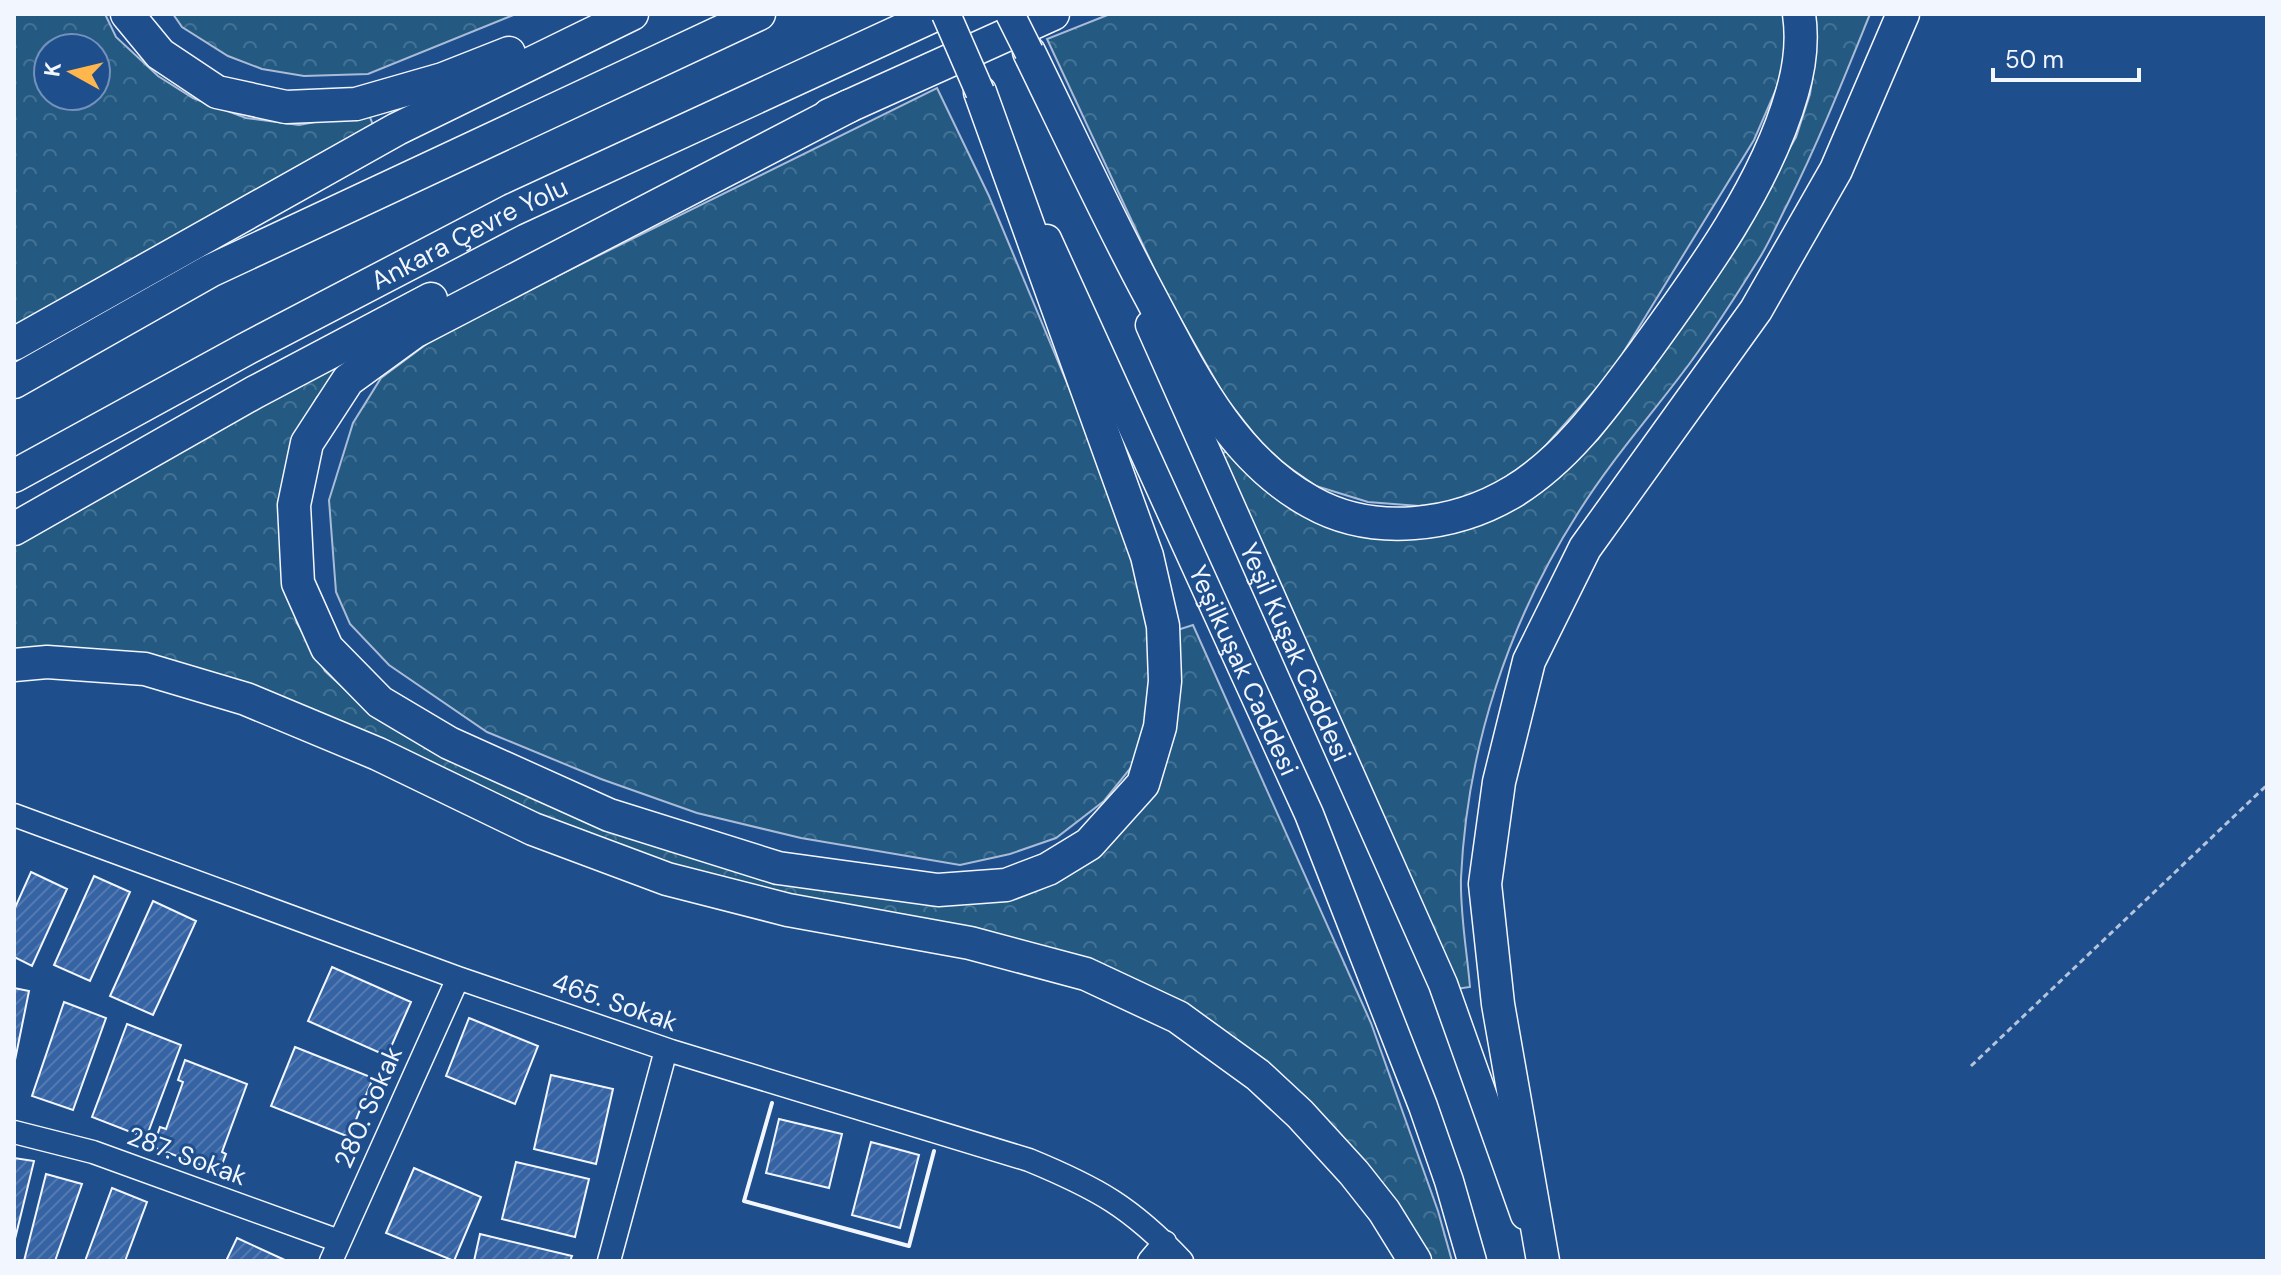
<svg xmlns="http://www.w3.org/2000/svg" width="2281" height="1275" viewBox="0 0 2281 1275" font-family="'DM Sans',sans-serif">
<style>
.forest{fill:url(#forest-crowns);stroke:#a8bbd7;stroke-width:2;fill-rule:evenodd}
.building{fill:url(#building-hatch);stroke:#f2f6ff;stroke-width:2}
.lines{fill:none;stroke-linecap:round;stroke-linejoin:round}
.minor-casing{stroke:#f2f6ff;stroke-width:25}
.major-casing{stroke:#f2f6ff;stroke-width:31}
.highway-casing{stroke:#f2f6ff;stroke-width:35}
.path{stroke:#b3c4dc;stroke-width:3;stroke-dasharray:6 4;stroke-linecap:butt}
.minor{stroke:#1f4e8c;stroke-width:22}
.major{stroke:#1f4e8c;stroke-width:28}
.highway{stroke:#1f4e8c;stroke-width:32}
.major-bridge-casing{stroke:#f2f6ff;stroke-width:31;stroke-linecap:butt}
.major-bridge{stroke:#1f4e8c;stroke-width:28}
.wall{stroke:#f2f6ff;stroke-width:4}
.labels{text-anchor:middle;dominant-baseline:central;stroke-width:6;stroke-linejoin:round;paint-order:stroke}
.street-label{font-size:26px;fill:#f2f6ff;stroke:#1f4e8c}
</style>
<defs>
<pattern id="forest-crowns" width="20" height="18" patternUnits="userSpaceOnUse" patternTransform="scale(2)"><rect width="20" height="18" fill="#245a82"/><path d="M2 6a3 3 0 1 1 6 0M12 15a3 3 0 1 1 6 0" fill="none" stroke="#447295"/></pattern>
<pattern id="building-hatch" width="6" height="6" patternUnits="userSpaceOnUse" patternTransform="scale(2)"><rect width="6" height="6" fill="#3563a3"/><path d="M-1 1l2-2M0 6l6-6M5 7l2-2" fill="none" stroke="#537ab1"/></pattern>
</defs>
<rect width="100%" height="100%" fill="#1f4e8c"/>
<path class="forest" d="M14 14H105L116 37 158 76 193 98 246 118 299 125 368 112 376 133 14 336ZM48 48H96V96H48Z
M173 14H516L368 74 304 76 262 69 228 56 182 27Z
M1110 14H1787L1788 19 1781 78 1754 140 1612 371 1513 482 1461 503 1419 506 1368 502 1316 486 1270 454 1225 397 1164 290 1047 39Z
M1813 14H1870C1844 78 1819 141 1788 203 1778 222 1769 244 1757 262 1736 296 1714 330 1690 363 1653 413 1611 460 1578 513 1508 623 1467 748 1461 878 1460 914 1467 952 1470 987L1449 990 1214 456 1231 450C1248 484 1285 506 1319 522L1541 491 1598 439 1664 352 1729 255 1796 137 1810 94 1816 53Z
M937 88 989 196 1145 570 1160 650 1137 760 1104 801 1056 838 1010 854 960 865 801 838 697 813 601 779 487 732 389 665 350 624 336 592 329 500 353 423 381 378 440 334Z
M342 348 350 365 317 397 296 435 284 475 280 542 285 578 297 623 325 671 361 704 597 825 1009 894 1151 788 1171 632 1193 625 1371 1023 1438 1211 1452 1261H1422L1163 996 647 868 274 700 14 658V540Z"/>
<path class="building" d="M31 872 67 889 32 966 14 957V910Z
M94 876 130 892 90 981 54 965Z
M153 901 196 921 153 1015 110 996Z
M332 967 411 1002 387 1056 308 1021Z
M14 988 29 991 14 1065Z
M64 1002 106 1018 73 1110 32 1096Z
M469 1018 538 1046 515 1104 446 1076Z
M127 1024 181 1045 146 1138 92 1117Z
M295 1047 373 1078 349 1137 271 1106Z
M185 1060 247 1084 222 1152 226 1154 219 1172 153 1147 160 1127 166 1129 183 1082 178 1080Z
M551 1075 613 1089 596 1164 534 1149Z
M779 1119 842 1134 829 1188 766 1173Z
M871 1142 919 1155 900 1228 852 1215Z
M14 1158 34 1161 14 1243Z
M516 1162 589 1179 575 1237 502 1219Z
M414 1168 481 1197 454 1261 386 1233Z
M46 1174 82 1184 55 1261H24Z
M112 1188 147 1202 125 1261H85Z
M480 1234 572 1256 570 1261H474Z
M237 1238 287 1261H226Z"/>
<g class="lines">
<g class="minor-casing">
<path id="minor" d="M14 815 458 978 671 1051 1029 1160C1097 1188 1131 1207 1182 1261
M14 1132 93 1152 339 1241
M331 1261 458 978
M609 1261 666 1050
M1149 1261 1165 1242"/>
</g>
<g class="major-casing">
<g id="major">
<path id="s1" d="M1047 239 1309 814 1423 1106 1449 1181 1472 1261"/>
<path id="s2" d="M1150 325 1443 984 1525 1215"/>
</g>
</g>
<g class="highway-casing">
<g id="highway">
<path d="M127 14 160 54 217 92 286 107 356 104 443 79 509 53"/>
<path d="M1029 52C1069 134 1107 216 1150 296 1191 373 1231 458 1311 502 1373 537 1455 527 1514 491 1569 457 1607 402 1645 351 1701 274 1766 185 1792 93 1800 66 1803 41 1799 14"/>
<path d="M849 106 414 332 348 380 307 443 294 505 298 583 327 648 380 702 449 743 609 815 778 868 938 890 1006 885 1048 869 1089 844 1143 784 1160 727 1165 681 1163 626 1147 556 980 92"/>
<path d="M829 115 1053 14"/>
<path d="M14 344 397 129 632 14"/>
<path d="M14 382 210 271 759 14"/>
<path id="s3" d="M14 476 246 349 512 210 937 14"/>
<path d="M14 529 255 392 431 299"/>
<path d="M14 665 47 662 145 669 246 699 378 754 533 829 667 879 788 910 970 943 1086 974 1178 1017 1258 1075 1300 1114 1354 1173 1384 1211 1415 1261"/>
<path d="M1543 1261 1498 1004 1485 884 1499 782 1529 661 1585 548 1756 310 1836 170 1903 14"/>
</g>
</g>
<path class="path" d="M1971 1066 2267 785"/>
<use href="#minor" class="minor"/>
<use href="#major" class="major"/>
<use href="#highway" class="highway"/>
<g class="major-bridge-casing">
<path id="major-bridge" d="M946 14 980 92
M1010 14 1029 52"/>
</g>
<use href="#major-bridge" class="major-bridge"/>
<path class="wall" d="M772 1103 744 1201 909 1246 934 1151"/>
</g>
<g class="labels">
<g class="street-label">
<text stroke="none"><textPath href="#s3" startOffset="516">Ankara Çevre Yolu</textPath></text>
<text stroke="none"><textPath href="#s2" startOffset="358">Yeşil Kuşak Caddesi</textPath></text>
<text stroke="none"><textPath href="#s1" startOffset="474">Yeşilkuşak Caddesi</textPath></text>
<text transform="translate(615 1002) rotate(19)">465. Sokak</text>
<text transform="translate(368 1107) rotate(-66)">280. Sokak</text>
<text transform="translate(187 1156) rotate(20)">287. Sokak</text>
</g>
</g>
<rect width="2281" height="1275" fill="none" stroke="#f2f6ff" stroke-width="32"/>
<g transform="translate(72 72) rotate(278)"><circle r="38" fill="#1f4e8c" stroke="#7391ba" stroke-width="2"/>
<path d="M0-6L14 30L0 20L-14 30Z" fill="#ffb74d"/>
<text y="-12" font-size="22" font-weight="bold" text-anchor="middle" fill="#f2f6ff">K</text>
</g>
<path d="M1993 68v12h146v-12" fill="none" stroke="#f2f6ff" stroke-width="4"/>
<text x="2005" y="68" font-size="24" fill="#f2f6ff" stroke="#1f4e8c" stroke-width="6" paint-order="stroke">50 m</text>
</svg>
